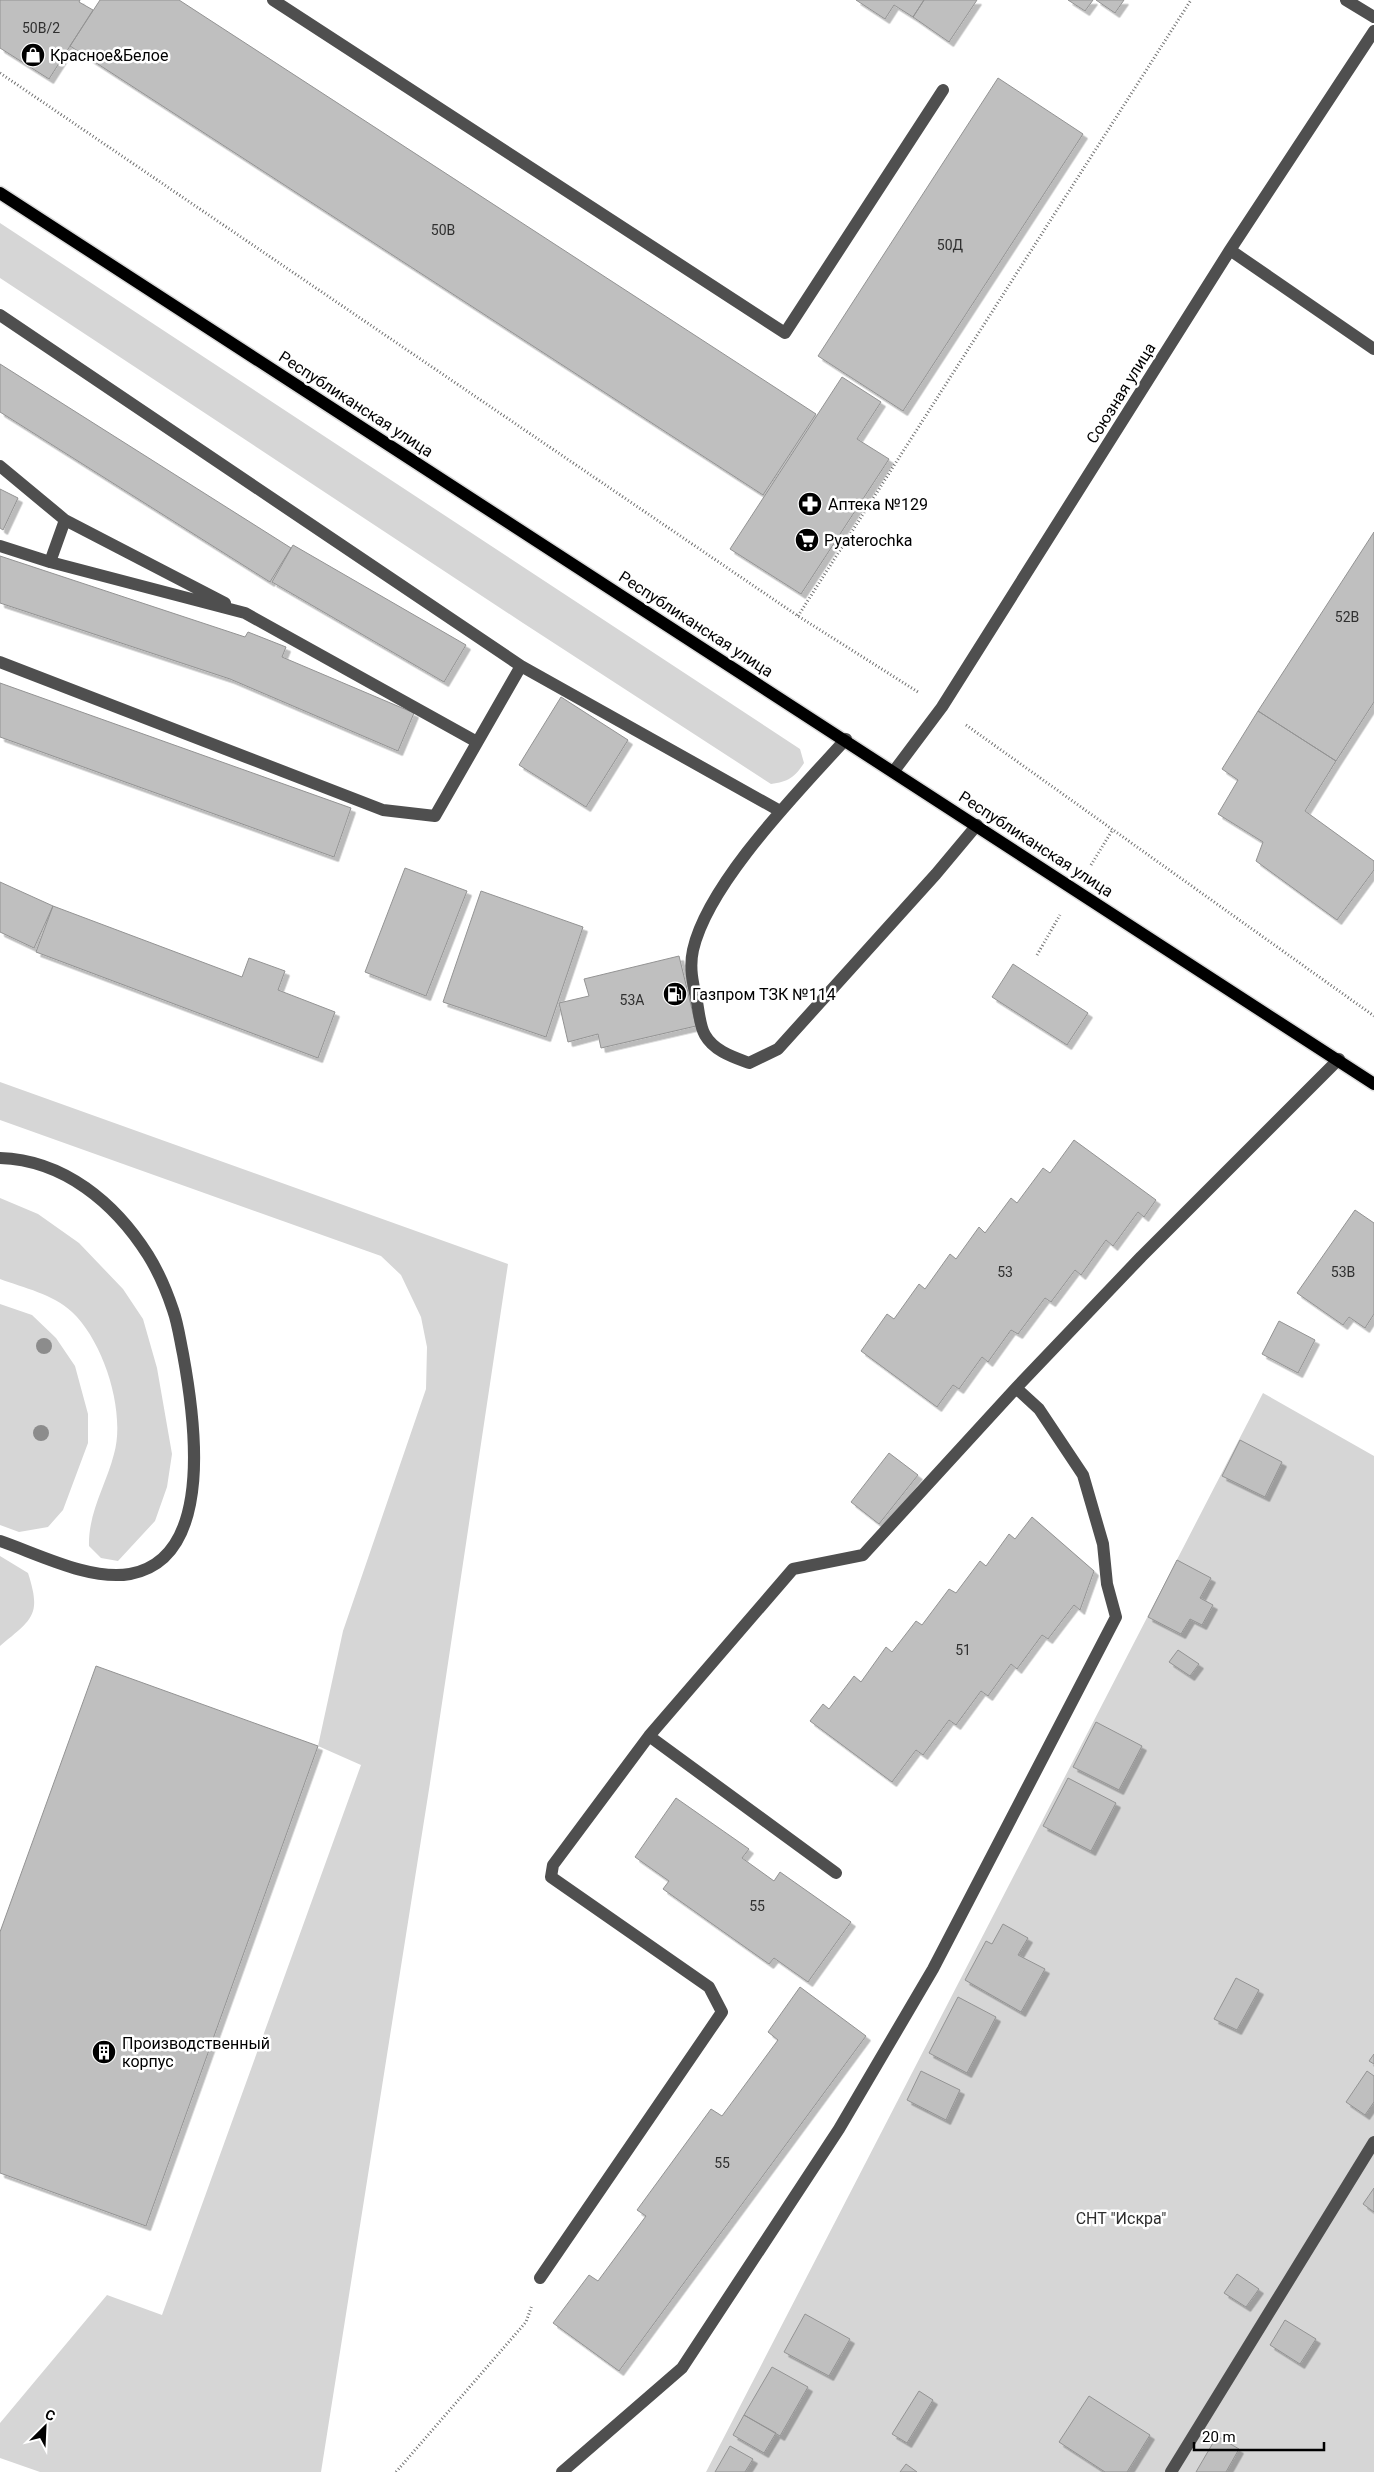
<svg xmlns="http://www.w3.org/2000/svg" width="1374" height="2472" viewBox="0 0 1374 2472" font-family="Roboto,sans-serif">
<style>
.green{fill:#d6d6d6}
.building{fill:#bfbfbf;stroke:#939393;filter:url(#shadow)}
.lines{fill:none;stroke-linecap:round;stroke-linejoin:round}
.major-casing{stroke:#dbdbdb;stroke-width:15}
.path{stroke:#717171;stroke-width:3;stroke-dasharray:1 2.5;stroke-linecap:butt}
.minor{stroke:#4f4f4f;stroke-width:12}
.major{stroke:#000;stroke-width:12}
.tree{fill:#8c8c8c}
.labels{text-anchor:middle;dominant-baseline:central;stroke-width:5;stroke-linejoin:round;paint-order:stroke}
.number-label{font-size:14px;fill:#303030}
.poi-label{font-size:16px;fill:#000;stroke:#fff;text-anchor:start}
.street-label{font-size:16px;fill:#000;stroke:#fff}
.park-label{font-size:16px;fill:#2d2d2d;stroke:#fff}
</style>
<defs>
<filter id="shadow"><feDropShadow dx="4.5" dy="4.5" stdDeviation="0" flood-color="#0004"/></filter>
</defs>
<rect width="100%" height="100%" fill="#fff"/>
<path class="green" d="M0 223 800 749 804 763C795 777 788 782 771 784L523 623 0 278Z
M0 1082 508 1264 430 1783 321 2472H40L0 2458V2423L107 2295 162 2315 361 1765 318 1746 343 1631 426 1389 427 1347 421 1317 401 1275 381 1256 0 1120Z
M0 1198 38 1214 79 1243 123 1289 143 1319 157 1368 172 1454 167 1487 155 1521 118 1561 101 1558 89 1546C88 1513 106 1485 114 1454 126 1412 104 1342 72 1312 53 1294 24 1288 0 1279Z
M0 1304 32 1315 56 1338 75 1366 88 1414V1443L63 1510 48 1527 19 1532 0 1525Z
M1263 1393 1374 1456V2472H706Z
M0 1556 28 1573C42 1616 32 1619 0 1646Z"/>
<path class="building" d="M0 0H80L79 2 93 10 49 79 0 48Z
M100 0H179L816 414 763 495 70 46Z
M856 0H924L913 17 894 5 885 19Z
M924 0H977L949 42 913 17Z
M1068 0H1093L1085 11Z
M1096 0H1124L1115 13Z
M998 78 1083 134 903 411 818 356Z
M0 364 291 548 270 582 0 412Z
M842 377 881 402 857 439 889 459 801 594 730 549Z
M0 489 18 498 3 530 0 528Z
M1374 532V702L1336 761 1258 711Z
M293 545 466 645 444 682 272 582Z
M0 556 245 637 248 632 286 647 282 657 414 713 398 751 230 679 0 603Z
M0 683 351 808 334 857 0 737Z
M561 697 628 740 586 807 519 765Z
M1258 711 1336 761 1305 811 1374 861V870L1337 920 1256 861 1263 842 1218 814 1238 780 1222 769Z
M405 868 467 891 426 996 365 972Z
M0 882 53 906 34 948 0 932Z
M481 891 583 927 546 1037 443 1002Z
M53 906 242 977 249 958 285 971 278 990 335 1012 318 1058 36 952Z
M679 956 696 1026 601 1048 598 1034 568 1042 559 1003 589 996 584 979Z
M1013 964 1088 1013 1067 1045 992 997Z
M1074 1140 1156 1200 1144 1217 1138 1212 1113 1246 1106 1240 1081 1275 1075 1270 1051 1302 1045 1298 1018 1334 1011 1330 988 1362 982 1357 959 1389 953 1385 937 1407 861 1351 887 1314 894 1319 919 1284 925 1289 950 1254 956 1259 979 1227 985 1233 1011 1198 1017 1203 1043 1168 1050 1173Z
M1355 1210 1374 1223V1314L1365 1328 1349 1317 1343 1325 1297 1293Z
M1279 1321 1315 1340 1298 1373 1262 1354Z
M1240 1440 1282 1462 1265 1497 1222 1476Z
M889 1453 918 1475 879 1524 851 1502Z
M1032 1517 1094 1571 1080 1610 1074 1605 1048 1639 1042 1635 1017 1669 1011 1664 988 1696 981 1691 956 1725 949 1720 923 1755 916 1750 892 1782 810 1721 823 1704 829 1709 854 1676 861 1682 886 1647 892 1652 916 1621 922 1625 949 1589 956 1593 980 1561 986 1566 1009 1534 1015 1539Z
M1177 1560 1211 1578 1200 1598 1213 1605 1202 1625 1190 1619 1181 1634 1148 1617Z
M1178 1650 1199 1664 1190 1676 1169 1662Z
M96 1666 318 1746 146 2226 0 2173V1932Z
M1096 1722 1142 1746 1119 1790 1073 1767Z
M1068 1778 1116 1803 1091 1851 1043 1826Z
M676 1798 749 1849 742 1858 774 1881 780 1872 851 1922 808 1982 774 1958 769 1964 663 1889 669 1881 635 1857Z
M1003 1924 1028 1938 1018 1955 1045 1969 1021 2012 965 1980 986 1941 992 1944Z
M1236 1978 1259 1990 1237 2030 1214 2019Z
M800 1987 866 2036 619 2371 553 2323 589 2275 598 2281 646 2216 637 2210 711 2109 722 2116 778 2040 768 2032Z
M958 1997 996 2017 967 2073 929 2053Z
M1374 2054V2064L1369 2061Z
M921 2071 960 2090 946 2120 907 2100Z
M1367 2071 1374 2076V2102L1365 2115 1346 2102Z
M1374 2188V2212L1363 2204Z
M1237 2274 1259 2289 1246 2307 1224 2293Z
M805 2314 850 2339 829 2376 784 2352Z
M1285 2320 1316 2339 1300 2364 1270 2345Z
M772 2367 808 2387 780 2436 744 2415Z
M919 2391 933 2400 907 2443 892 2434Z
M1089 2396 1150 2435 1127 2472H1105L1059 2442Z
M744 2415 776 2433 764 2453 733 2435Z
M1217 2436 1239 2449 1226 2472H1196Z
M730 2446 753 2459 745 2472H715Z
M906 2464 917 2472H900Z"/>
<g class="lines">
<g class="major-casing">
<path id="major" d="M0 193 1374 1084"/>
</g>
<path class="path" d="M0 73 798 616 918 692
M798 616 1191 0
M966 725 1374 1016
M1091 865 1113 829
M1037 955 1060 915
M396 2472 526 2322 532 2305"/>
<path class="minor" d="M273 0 785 333 943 90
M1346 0 1374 17
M1230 250 1374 349
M0 315 521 666 780 811
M0 466 65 520 225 603
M0 546 50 562 245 613 477 742
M50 562 65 520
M0 662 383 810 435 816 521 666
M846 739C799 791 708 883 693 950 689 968 693 984 697 1002 699 1012 700 1027 705 1035 714 1051 733 1057 749 1063L778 1049 936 874 977 825
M894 771 942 707 1230 250 1374 31
M0 1158C64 1160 115 1203 148 1255 158 1271 167 1292 173 1310 178 1324 180 1340 183 1354 194 1414 217 1558 130 1574 90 1581 38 1554 0 1541
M649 1736 836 1873
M540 2278 722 2012 709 1987 551 1877 553 1865 649 1736 793 1569 863 1555 1016 1388 1141 1257 1339 1059
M562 2472 682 2368 839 2129 933 1969 1116 1617 1107 1584 1103 1544 1083 1475 1039 1409 1016 1388
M1171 2472 1374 2142"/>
<use href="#major" class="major"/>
</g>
<g class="tree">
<circle cx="44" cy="1346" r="8"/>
<circle cx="41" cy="1433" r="8"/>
</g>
<defs>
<g id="shop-disc" transform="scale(1.25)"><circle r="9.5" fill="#000" stroke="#fff"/><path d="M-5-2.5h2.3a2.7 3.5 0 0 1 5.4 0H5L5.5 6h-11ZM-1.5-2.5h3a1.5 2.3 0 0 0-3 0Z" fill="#fff"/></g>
<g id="pharmacy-disc" transform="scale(1.25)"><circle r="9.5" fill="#000" stroke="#fff"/><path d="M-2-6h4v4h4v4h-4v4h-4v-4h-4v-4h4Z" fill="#fff"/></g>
<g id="supermarket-disc" transform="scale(1.25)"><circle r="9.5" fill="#000" stroke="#fff"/><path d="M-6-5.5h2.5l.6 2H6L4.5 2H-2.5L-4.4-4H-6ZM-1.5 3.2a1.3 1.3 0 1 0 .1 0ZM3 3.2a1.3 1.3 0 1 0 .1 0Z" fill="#fff"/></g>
<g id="fuel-disc" transform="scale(1.25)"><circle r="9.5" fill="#000" stroke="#fff"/><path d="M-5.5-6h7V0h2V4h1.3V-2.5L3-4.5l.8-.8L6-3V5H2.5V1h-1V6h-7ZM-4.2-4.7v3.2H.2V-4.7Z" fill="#fff"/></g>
<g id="building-disc" transform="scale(1.25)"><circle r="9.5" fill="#000" stroke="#fff"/><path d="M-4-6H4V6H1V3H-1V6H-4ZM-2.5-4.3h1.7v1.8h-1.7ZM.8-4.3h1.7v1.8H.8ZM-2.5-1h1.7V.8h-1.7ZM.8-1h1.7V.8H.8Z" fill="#fff"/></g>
</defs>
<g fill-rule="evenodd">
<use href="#shop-disc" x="33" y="55"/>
<use href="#pharmacy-disc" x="810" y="504"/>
<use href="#supermarket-disc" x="807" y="540"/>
<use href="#fuel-disc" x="675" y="994"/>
<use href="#building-disc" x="104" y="2052"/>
</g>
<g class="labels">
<g class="number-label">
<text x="41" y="28">50В/2</text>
<text x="443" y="230">50В</text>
<text x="950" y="245">50Д</text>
<text x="1347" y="617">52В</text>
<text x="632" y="1000">53А</text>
<text x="1005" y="1272">53</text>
<text x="1343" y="1272">53B</text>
<text x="963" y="1650">51</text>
<text x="757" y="1906">55</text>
<text x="722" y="2163">55</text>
</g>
<g class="poi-label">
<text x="50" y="55">Красное&amp;Белое</text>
<text x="828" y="504">Аптека №129</text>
<text x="824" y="540">Pyaterochka</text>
<text x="692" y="994">Газпром ТЗК №114</text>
<text x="122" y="2043">Производственный<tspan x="122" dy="18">корпус</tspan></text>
</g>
<g class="street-label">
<text transform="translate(1121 393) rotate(-58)">Союзная улица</text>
<text transform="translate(356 404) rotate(33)">Республиканская улица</text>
<text transform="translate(696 624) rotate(33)">Республиканская улица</text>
<text transform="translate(1036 844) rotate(33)">Республиканская улица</text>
</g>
<g class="park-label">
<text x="1121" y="2218">СНТ "Искра"</text>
</g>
</g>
<g transform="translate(45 2427) rotate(24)" stroke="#ffffff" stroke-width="4" paint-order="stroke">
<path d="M0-4L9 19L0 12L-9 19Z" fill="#000000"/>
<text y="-8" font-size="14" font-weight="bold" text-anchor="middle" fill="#000000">С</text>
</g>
<path d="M1194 2442v8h130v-8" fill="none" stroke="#000000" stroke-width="2.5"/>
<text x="1202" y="2442" font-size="15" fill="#000000" stroke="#ffffff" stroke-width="4" paint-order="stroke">20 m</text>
</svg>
